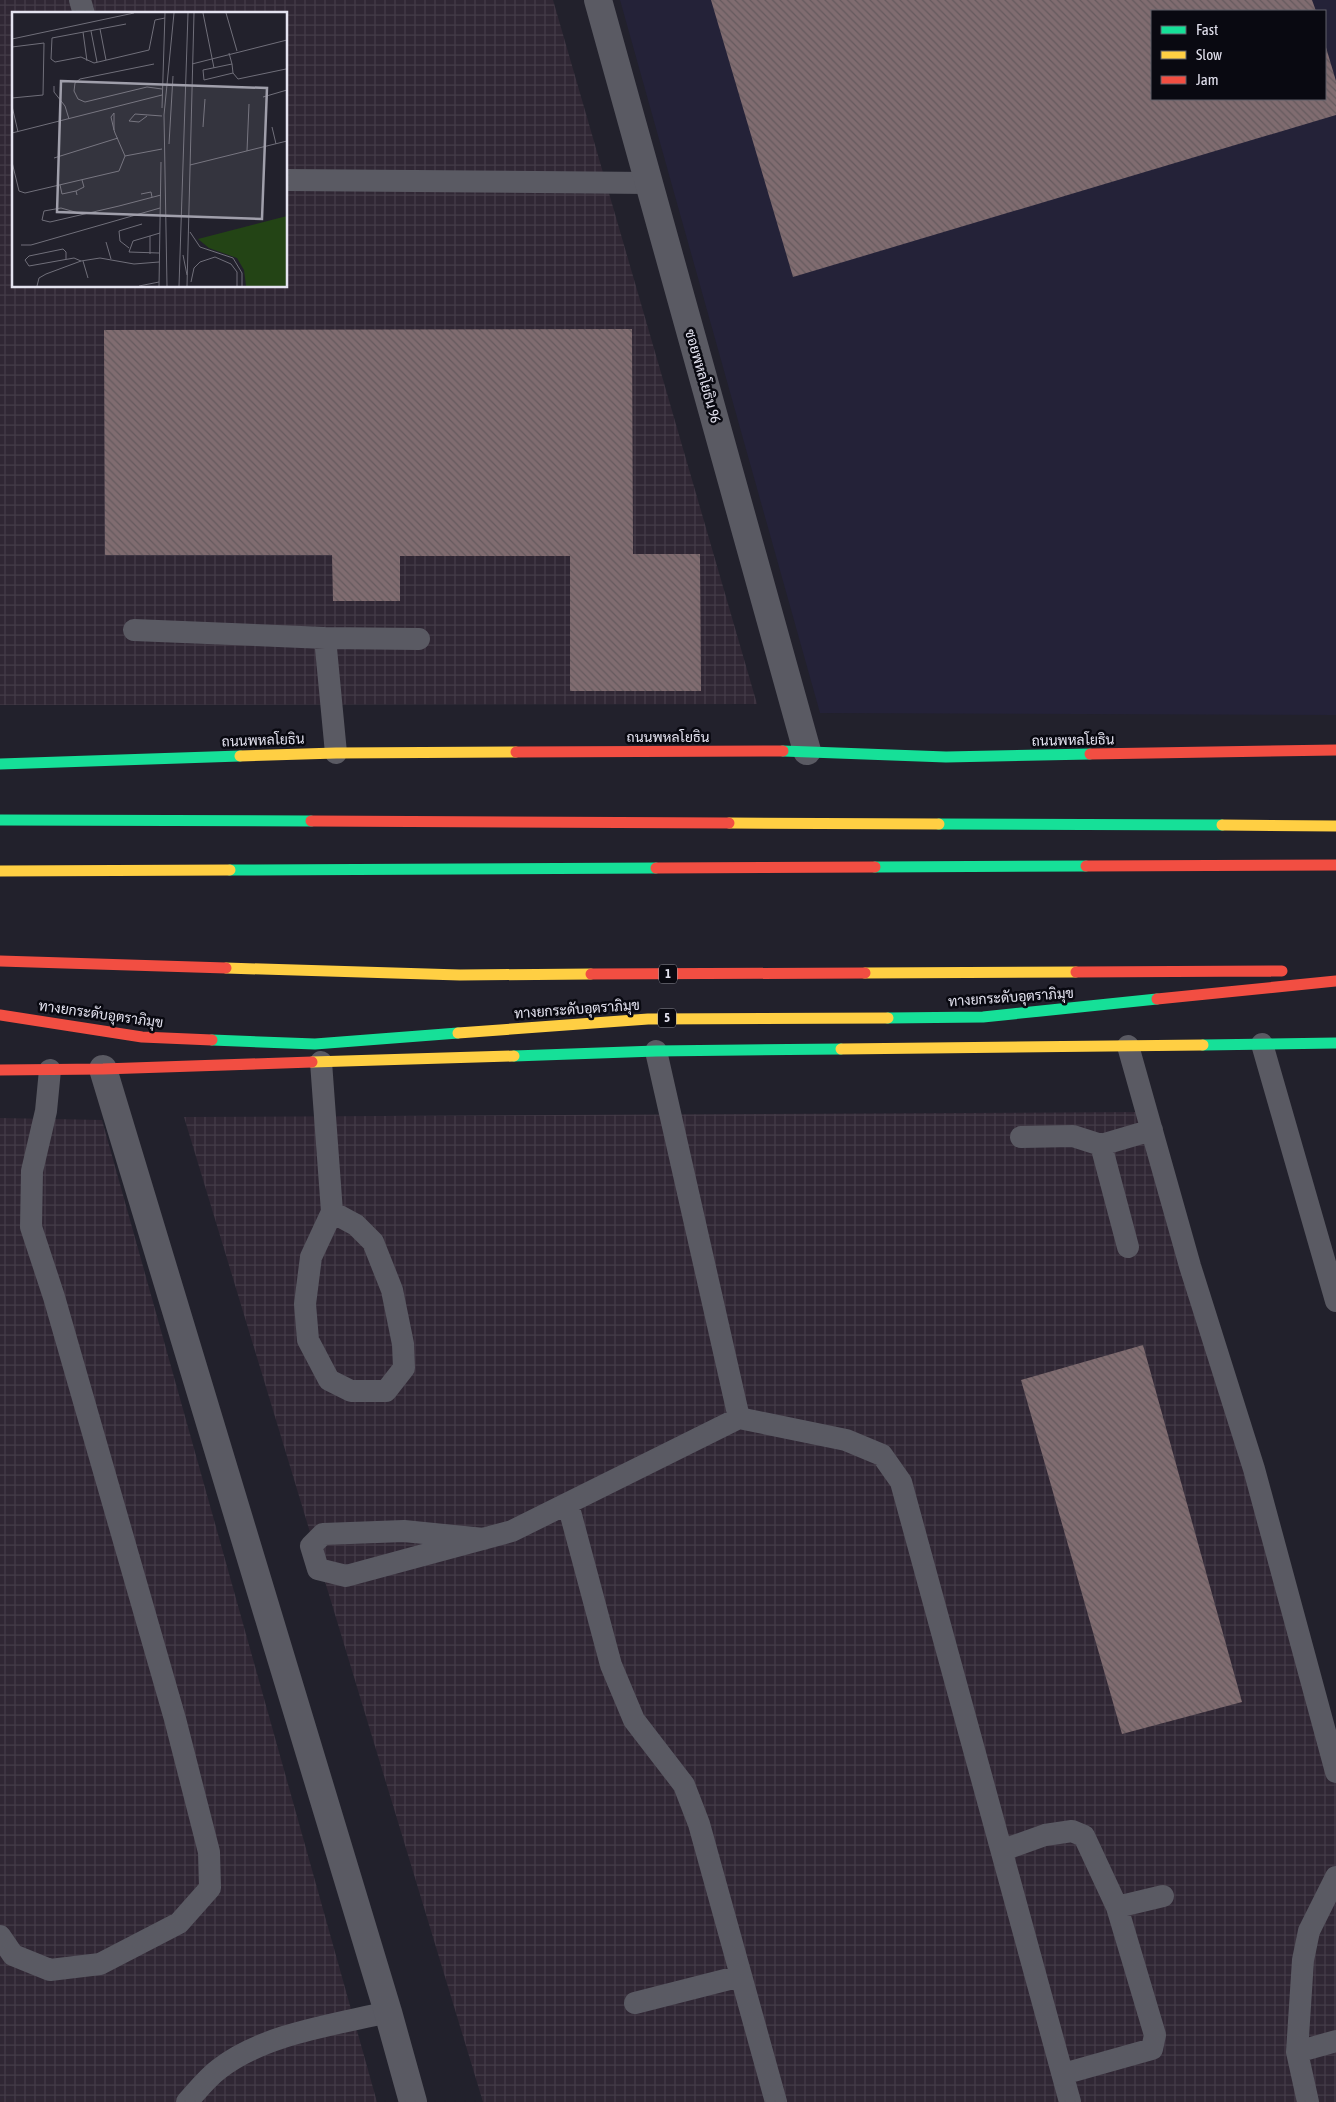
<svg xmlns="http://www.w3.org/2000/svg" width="1336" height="2102" viewBox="0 0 1336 2102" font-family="'Asap Condensed',Sarabun,sans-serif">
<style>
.built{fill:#242238;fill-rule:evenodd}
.industrial{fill:url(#industrial-grid);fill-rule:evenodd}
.building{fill:url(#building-back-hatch)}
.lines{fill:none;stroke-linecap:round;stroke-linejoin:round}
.lane{stroke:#5a5a63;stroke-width:22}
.street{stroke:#5a5a63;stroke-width:28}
.fast{stroke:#16e098;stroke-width:11}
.slow{stroke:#ffcf43;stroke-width:11}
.jam{stroke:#f24e42;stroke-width:11}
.labels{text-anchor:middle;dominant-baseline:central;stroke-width:5;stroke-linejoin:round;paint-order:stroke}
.shield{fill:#090911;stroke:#a2a2ad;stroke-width:1}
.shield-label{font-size:12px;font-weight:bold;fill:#e4e3f0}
.street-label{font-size:14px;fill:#e4e3f0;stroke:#090911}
.inset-road{fill:none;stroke:#706f7a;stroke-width:1}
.view{fill:#a09fab;fill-opacity:0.15;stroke:#a09fab;stroke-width:2.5}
.inset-edge{fill:none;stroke:#e4e3f0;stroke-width:2.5}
</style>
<defs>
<pattern id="industrial-grid" width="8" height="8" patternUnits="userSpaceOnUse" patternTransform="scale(1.25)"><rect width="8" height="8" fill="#302734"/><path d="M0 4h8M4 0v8" fill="none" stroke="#443c48"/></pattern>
<pattern id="building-back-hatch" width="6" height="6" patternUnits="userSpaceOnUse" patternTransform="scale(1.25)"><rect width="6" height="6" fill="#806c70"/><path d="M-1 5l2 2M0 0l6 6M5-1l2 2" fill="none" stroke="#655a5e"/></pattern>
</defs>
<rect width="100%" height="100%" fill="#22212c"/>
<path class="built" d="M620 0H1336V715L820 713ZM1152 11H1325V99H1152Z"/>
<path class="industrial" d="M0 0H553L757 704 0 705ZM14 14H286V286H14Z
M1150 1112 1336 1736V2102H483L184 1117Z
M0 1118 102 1120 377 2102H0Z"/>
<path class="building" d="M711 0H1312L1316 11H1152V99H1325V44L1336 81V115L793 277Z
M632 329 633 554H700L701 691H570V556H400V601H333L332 555H105L104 330Z
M1143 1345 1242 1702 1122 1734 1021 1380Z"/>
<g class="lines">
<path class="lane" d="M80 0 84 14
M286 180 649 183
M134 630 325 638 419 639
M325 638 336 753
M1262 1044 1336 1301
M1128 1046 1190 1266 1254 1469 1336 1772
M321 1062 332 1212 311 1257 305 1304 308 1340 329 1380 351 1391H386L404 1368 403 1344 392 1290 373 1242 356 1225 332 1212
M1021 1137 1073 1136 1101 1145
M1128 1247 1101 1145 1152 1130
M739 1418 846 1440 882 1455 901 1482 1070 2102
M568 1504 611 1665 634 1720 684 1785 699 1824 776 2102
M484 1539 404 1531 323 1534 311 1546 318 1569 346 1576 512 1531 739 1418 656 1051
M1003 1850 1045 1835 1072 1831 1084 1836 1117 1907 1163 1896
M0 1936 13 1955 50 1970 100 1964 179 1923 210 1888 209 1852 175 1719 54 1297 31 1227 32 1171 46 1111 50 1070
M635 2003 741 1976
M1297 2052 1336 2041
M1063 2074 1152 2049 1155 2035 1117 1907
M187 2102C197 2091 207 2078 219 2069 264 2034 333 2025 388 2012
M1308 2102 1297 2052 1303 1960 1309 1931 1336 1877"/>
<path class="street" d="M598 0 807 751
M103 1069 388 2012 413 2102"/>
<path class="fast" d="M783 751 946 757 1090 754
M0 764 240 756
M0 820 311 821
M939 824 1222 825
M875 867 1086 866
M230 870 656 868
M888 1018 983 1017 1157 999
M212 1040 315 1044 458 1033
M1203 1045 1336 1043
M514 1056 656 1051 841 1049"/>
<path class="slow" d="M240 756 336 753 516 752
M729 823 939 824
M1222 825 1336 826
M0 871 230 870
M226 968 460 975 591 974
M865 973 1076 972
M458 1033 648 1019 888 1018
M841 1049 1203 1045
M312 1062 514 1056"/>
<path class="jam" d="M516 752 783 751
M1090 754 1336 750
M311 821 729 823
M1086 866 1336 865
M656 868 875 867
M0 961 226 968
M1076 972 1282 971
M591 974 865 973
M1157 999 1336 981
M0 1015 142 1037 212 1040
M0 1070 103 1069 312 1062"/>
</g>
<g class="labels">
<g class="shield">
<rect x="659" y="964.5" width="18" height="19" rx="4"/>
<rect x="658" y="1008.5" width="18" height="19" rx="4"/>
</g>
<g class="shield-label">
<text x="668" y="974">1</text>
<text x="667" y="1018">5</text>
</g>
<g class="street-label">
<text transform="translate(703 376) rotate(74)">ซอยพหลโยธิน 96</text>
<text x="668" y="737">ถนนพหลโยธิน</text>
<text transform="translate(263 740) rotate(-2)">ถนนพหลโยธิน</text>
<text transform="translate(1073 740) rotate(-1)">ถนนพหลโยธิน</text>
<text transform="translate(1011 997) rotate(-4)">ทางยกระดับอุตราภิมุข</text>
<text transform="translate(577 1009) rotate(-4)">ทางยกระดับอุตราภิมุข</text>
<text transform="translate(101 1014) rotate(8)">ทางยกระดับอุตราภิมุข</text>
</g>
</g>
<g transform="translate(12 12)">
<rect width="275" height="275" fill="#22212c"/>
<path d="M275 204V274H234L232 258 225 246 197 236 186 227Z" fill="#234415"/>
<path class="inset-road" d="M191 1 202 56M214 1 225 39M114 12 40 26 39 47 43 50 69 45 82 51 137 38 143 8 153 6M88 17 94 48M79 19 85 50M71 20 75 49M0 27 122 1M0 35 32 31 31 83 0 86M217 41 220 52 221 61 192 68 191 58 220 52M142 52 68 67 63 71 62 79 66 87 73 90 135 75 150 77M180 52 275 28M221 61 226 67 274 57M42 74V80L53 94 57 107M251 85 275 78M0 94 6 120M150 96 153 1M135 104 127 110 117 109 123 102 150 104M191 115 193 87M260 115 264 132M102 118V101L99 105 102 118 103 121 113 144 150 137M0 121 150 83M157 132 161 64M235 139 237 92M42 146 106 126M0 150 7 179 13 181 107 159 113 144M178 153 275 129M48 173 50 182 64 179M129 182 139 180 140 185M65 183 64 179 72 175 70 168M70 202 49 196 32 199 30 208 38 210 107 194 149 183M178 220 188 235 221 246 230 261V274M138 224V242M94 230 99 247M9 233H19L148 196M117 236 108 229 107 219 130 212M147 241 117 240 121 229 148 221M171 243 175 263M54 247V240L51 237 17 244 13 248 17 254 62 246 69 249M71 249 76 266M179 270 182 256 188 250 203 245 219 252 225 260V274M25 274 27 266 34 262 69 249 88 246 122 252 147 250M127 274 147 270M147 274 149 150M155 274 152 103 162 1M167 274 176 1M175 274 182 1"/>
<path class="view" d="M49 69 255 76 250 207 45 200Z"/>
<rect width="275" height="275" class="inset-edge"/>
</g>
<rect x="1151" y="10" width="175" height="90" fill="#090911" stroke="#61606a"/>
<rect x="1161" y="26" width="25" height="8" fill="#16e098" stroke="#61606a"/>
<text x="1196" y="35" font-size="15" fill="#e4e3f0">Fast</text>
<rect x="1161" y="51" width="25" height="8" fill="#ffcf43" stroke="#61606a"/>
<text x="1196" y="60" font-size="15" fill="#e4e3f0">Slow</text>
<rect x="1161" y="76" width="25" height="8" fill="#f24e42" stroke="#61606a"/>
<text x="1196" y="85" font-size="15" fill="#e4e3f0">Jam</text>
</svg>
